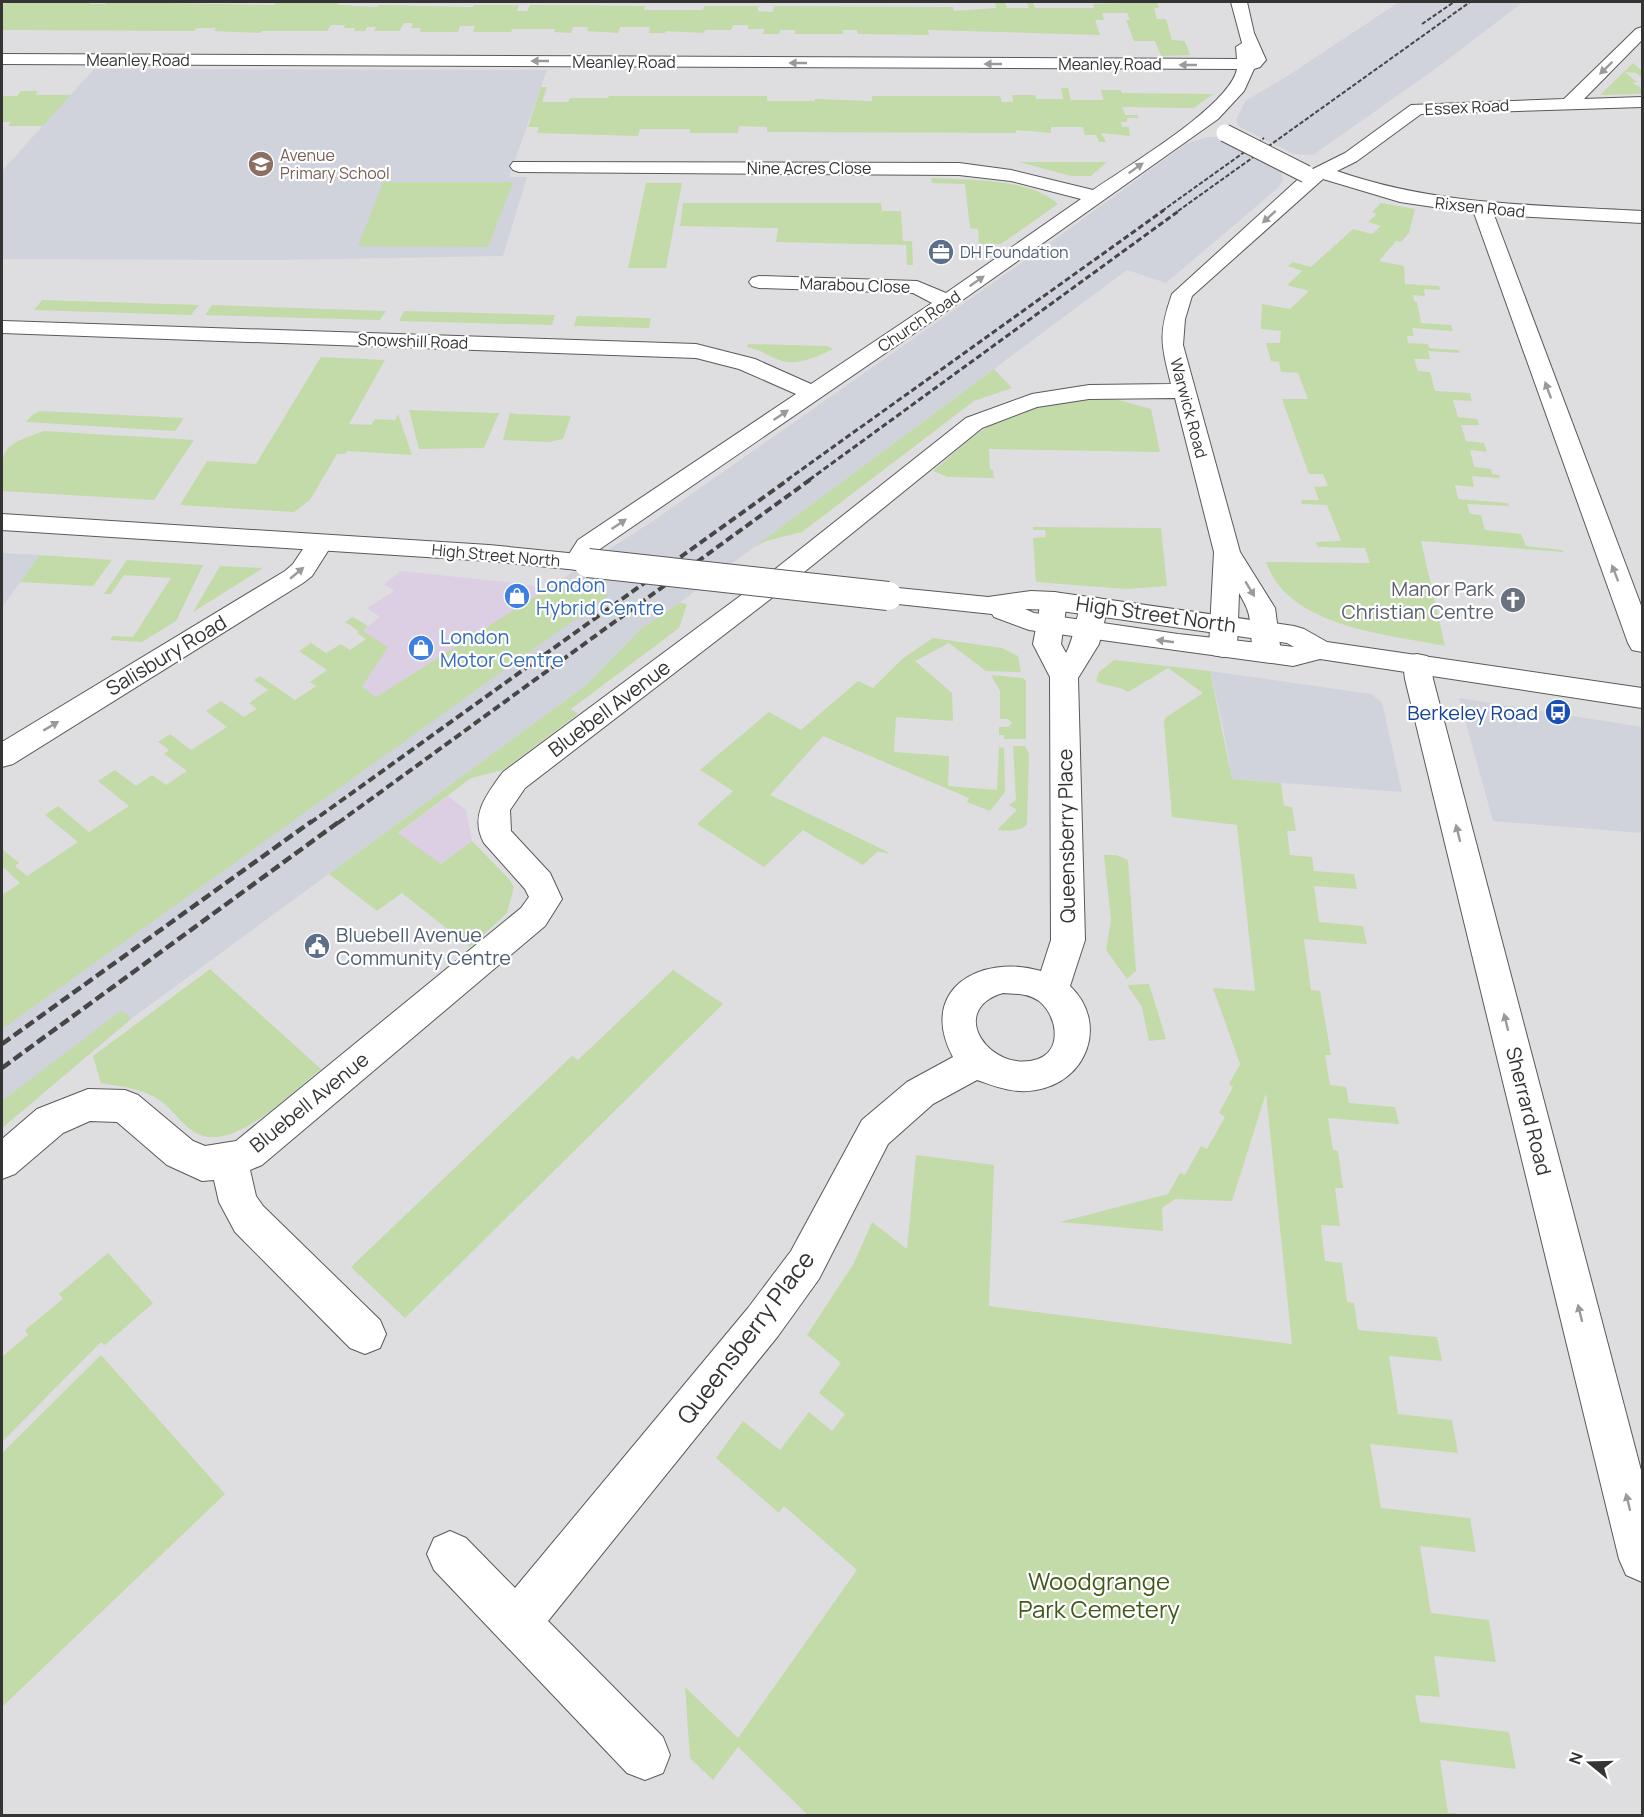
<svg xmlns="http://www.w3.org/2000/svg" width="1644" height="1817" viewBox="0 0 1644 1817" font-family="Manrope,sans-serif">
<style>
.built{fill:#d1d3dc}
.industrial{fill:#dccfe3}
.green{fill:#c3daa9}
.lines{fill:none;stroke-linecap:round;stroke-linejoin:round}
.minor-casing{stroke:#5a5a5c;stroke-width:2}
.major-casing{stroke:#5a5a5c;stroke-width:2}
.minor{fill:#fff;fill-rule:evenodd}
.major{fill:#fff;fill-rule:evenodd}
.rail-far3{stroke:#464647;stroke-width:2;stroke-dasharray:4.5 2;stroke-linecap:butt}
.rail-far2{stroke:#464647;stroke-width:3;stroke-dasharray:6 3;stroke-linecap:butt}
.rail-far1{stroke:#464647;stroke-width:4;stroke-dasharray:8 4;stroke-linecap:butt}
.rail{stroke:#464647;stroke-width:4.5;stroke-dasharray:10 4.5;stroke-linecap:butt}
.minor-bridge-casing{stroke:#5a5a5c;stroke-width:19;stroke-linecap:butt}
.major-bridge-casing{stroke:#5a5a5c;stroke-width:30;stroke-linecap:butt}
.minor-bridge{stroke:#fff;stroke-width:17}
.major-bridge{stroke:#fff;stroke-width:28}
.oneway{fill:#9a9a9a}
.labels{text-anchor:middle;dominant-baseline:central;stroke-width:4.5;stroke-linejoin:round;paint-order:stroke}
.far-street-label{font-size:16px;fill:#343435;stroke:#fff}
.far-education-label{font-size:16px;fill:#785e54;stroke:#fff;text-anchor:start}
.far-service-label{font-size:16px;fill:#4e5e75;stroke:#fff;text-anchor:start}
.shop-label{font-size:20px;fill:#366cbe;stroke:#fff;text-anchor:start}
.worship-label{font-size:20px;fill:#5b616d;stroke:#fff;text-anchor:end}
.street-label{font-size:20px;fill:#343435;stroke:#fff}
.transit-label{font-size:20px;fill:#164399;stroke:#fff;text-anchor:end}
.service-label{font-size:20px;fill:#4e5e75;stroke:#fff;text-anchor:start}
.near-street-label{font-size:24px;fill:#343435;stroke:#fff}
.near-park-label{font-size:24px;fill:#405919;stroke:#fff}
</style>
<rect width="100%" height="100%" fill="#dedee0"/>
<path class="built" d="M1399 2H1523L1438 67 1313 155 1294 154 1238 126 1236 120 1245 101 1286 77Z
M94 69 547 70 509 177H527L503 256 276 260 2 259V171Z
M1207 137H1218L1281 169 1283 180 1278 188 1166 283 1127 270 679 603 642 628 585 686 131 1019 2 1128V957L502 617 653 521 1047 245 1186 144Z
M2 553 40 555 2 607Z
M1210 671 1371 694 1382 702 1402 792 1232 779 1224 732Z
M1459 698 1642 727V833L1493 821Z"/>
<path class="industrial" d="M401 571 505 582 549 588 376 697 362 687 387 648 362 631 380 617 367 608 394 591 384 584Z
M448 796 466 810 472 841 441 864 397 834Z"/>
<path class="green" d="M9 2H91L90 4H105L107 2 275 5 276 2 339 3 337 5 377 7 379 5 473 7 474 5H519L517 11H527L530 5 645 6 644 10H703L704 6H758V11L773 12 774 6 953 7 954 11 996 8 995 2H1005L1007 8H1029L1027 2H1033L1035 8H1094L1093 4 1157 2 1159 8H1154L1157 19H1166L1172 40 1185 41 1190 55 1161 56 1155 41H1134L1126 20H1130L1127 13H1102L1104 20H1095L1100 35 928 30 929 35 858 34 857 30H843V34H795V30H780L779 34H763L764 29H748V25H733L731 30H705L704 33 666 31 665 33H649L650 27H620L618 33 587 31 588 27H573L571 33 554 32 555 29H512L511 32H473L475 26H460L458 32H420L421 28H411L413 23H404L399 31H374L376 27H367L365 31H354L355 28H344L345 25H331L327 31H262L260 33 214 31 216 28H197L194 31 2 30V5Z
M1633 63 1642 71V78L1636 73 1625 72 1637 82 1632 83 1642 88V94L1600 95Z
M541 87H547L542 102H568L570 98H608L609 96H767V101H815V99L872 101V96H1000L1002 102H1013L1012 95H1035L1036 99H1063L1061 88H1068L1071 100H1103L1101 90H1121L1122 93 1213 94 1194 108 1122 107 1125 115H1138V118H1127V122H1121L1122 127H1129L1130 136 1101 133 1106 142H1099L1096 135H1085L1083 127H1051V133L1016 130V133L767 132V127L739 126 738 133H690V129H640L638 136 537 133 539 127H528Z
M21 91H38L35 95H71L43 126H8L11 122H2V96H17Z
M1019 162H1107L1091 176H1071Z
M931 178C966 180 1031 178 1058 204L1001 244H979L978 229 970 228 965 184 932 183Z
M383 182H513L488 247 358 246Z
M646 183H682L666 268H628Z
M683 203H881L882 211H901L903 241H912L913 265H907L906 245 776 242 778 228 680 226Z
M1381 203 1415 209 1409 233 1401 242 1396 241 1379 261 1404 266 1405 284 1439 286 1440 290 1424 289 1425 296 1413 295 1414 301 1417 302 1421 323 1451 325 1453 331 1412 328 1414 336H1407L1408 343 1428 344 1429 348 1459 350V353L1428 351 1430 359H1414L1418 371 1430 372 1435 391 1470 393 1472 401 1453 400 1458 417 1477 419 1479 425H1461L1466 441 1484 443 1487 452 1470 450 1474 467 1491 469 1492 474 1499 475 1500 478 1472 476 1474 487 1455 485 1458 499 1508 503 1509 506 1467 504 1470 514 1481 515 1485 530 1521 534 1526 546 1562 550 1564 552 1421 541 1445 646C1391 635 1312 629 1277 583 1272 577 1269 569 1266 562L1370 563 1365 548 1318 547 1316 542 1341 541 1327 505 1302 504 1301 500H1319L1314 487 1328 486 1323 474H1309L1282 399H1308L1298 373 1281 372 1279 362 1271 361 1266 343H1280L1281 331 1261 329 1262 304 1290 309 1309 291 1287 285 1302 271 1288 266 1293 262 1311 267 1353 229 1372 234 1381 226 1368 222 1377 214 1372 212Z
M42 300 199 305 191 315 34 310Z
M212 305 386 311 380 320 205 315Z
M404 311 555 315 552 325 399 321Z
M577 316 651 318 649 328 574 326Z
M748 344 827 346 833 349C818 356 799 366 782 361 770 357 760 349 747 347Z
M321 357 385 360 349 424 371 425 375 419 395 420 398 414 412 455 347 451 345 454H337L310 500 294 512 180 505 207 461 256 464Z
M994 369 1012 388 974 401 802 532 766 541 753 548Z
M1095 399 1119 400 1151 409 1160 452 989 449 990 469 993 470 994 478 948 477 933 471C951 456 970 437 991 425 1022 407 1060 402 1095 399Z
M409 410 493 413H499L484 448 419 449Z
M40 411 184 418 175 431 26 422 32 415Z
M510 413 517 414 571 416 563 439 549 442 503 440Z
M44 431 194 440 154 500 2 491C1 446 2 446 44 431Z
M1033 527 1161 528 1167 586 1126 589 1036 582 1033 538 1046 537 1045 530H1033Z
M40 555 112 560 93 586 20 582Z
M127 560 203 565 176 621 142 642 110 640 113 636 133 637 171 578 124 575 111 594H104Z
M220 566 263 568 193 612Z
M549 588 609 595 2 1029V895L20 883 2 866V849L19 863 15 866 27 876 78 842 45 815 58 806 89 832 129 806 98 781 115 770 136 786 152 775 166 785 187 771 164 754 169 750 158 742 170 734 191 750 227 727 206 711 221 701 244 717 257 709 249 703 268 690 254 680 260 676 295 700 316 686 310 682 327 670 299 651 311 643 326 653 341 644 350 650 366 639 357 633 359 631 345 622 353 617 368 626 363 631 388 647 362 687 376 697Z
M679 603 687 604 679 628 571 709 578 714 503 770 471 778 398 833 441 864 472 841 509 879 514 887 507 913 470 947 402 893 377 911 329 874 585 686 642 628Z
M933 638 1002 648 1018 656 1021 672 986 671 949 643 915 661 952 693 953 721 896 717 894 752 949 756 948 786 997 790 999 747 1004 748 1005 792 990 811 967 802 969 798 823 736 770 795 890 853 877 852 863 865 803 830 764 867 697 824 733 791 700 770 769 712 801 730 858 681 873 688 902 659Z
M1114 660 1210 671 1232 779 1281 783 1284 806 1292 807 1296 831H1287L1290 855 1312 857 1314 871 1354 874 1357 889 1314 886 1319 922 1363 926 1367 944 1304 939 1311 990 1320 991 1331 1055H1325L1330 1085 1346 1087 1349 1103 1395 1107 1399 1124 1328 1118 1333 1150 1338 1151 1343 1188H1335L1340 1226 1321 1225 1325 1261 1342 1263 1347 1302 1354 1303 1358 1330 1437 1337 1442 1361 1389 1356 1398 1414 1452 1420 1458 1453 1370 1444 1381 1508 1470 1518 1476 1552 1420 1546 1431 1613 1489 1620 1496 1662 1434 1656 1440 1697 1415 1695 1420 1722 1509 1732 1516 1769 1440 1760 1448 1813H1456V1815H808L738 1747 713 1780 690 1758 685 1687 738 1738 857 1570 784 1506 779 1513 716 1458 743 1421 780 1450 809 1412 832 1431 845 1414 819 1393 841 1363 807 1335 854 1263 872 1222 907 1249 916 1155 994 1165 989 1306 1292 1344 1266 1093 1232 1201 1175 1199 1162 1208 1163 1231 1060 1222 1168 1194 1180 1173 1185 1175 1201 1146 1207 1149 1225 1117 1219 1113 1233 1087 1229 1084 1240 1064 1213 988 1255 991 1237 825 1172 817 1164 723 1165 718 1203 693 1168 668 1128 692C1118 685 1106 687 1096 681L1099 672Z
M991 675 1023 678 1026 681V739H1004V735H999V727H1008L1012 723 1008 719H1000V691Z
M1013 746H1025L1029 754 1027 825C1018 832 1007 831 997 830L1017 810 1009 805 1016 800Z
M1104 855H1116L1128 860 1136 971 1127 979 1106 950 1111 920Z
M210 969 321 1069C294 1090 233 1154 196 1133 183 1126 174 1111 162 1102 144 1088 122 1087 101 1083L93 1056Z
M673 970 723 1004 405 1318 351 1267 572 1056 578 1060Z
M1148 984H1149L1166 1039 1149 1041 1142 1007 1127 985Z
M122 1010 131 1019 2 1128V1101Z
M108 1253 153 1303 105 1345 101 1342 2 1442V1357L28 1335 25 1330 63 1299 59 1294Z
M101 1355 225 1494 2 1707V1453Z"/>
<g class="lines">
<g class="minor-casing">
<path id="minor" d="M1231 2H1247L1254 33 1266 60 1260 67 1254 69 1244 91 1218 119 954 306 597 551 586 568 577 570 568 568 564 562 578 540 796 394 739 369 696 358 2 333V321H4L696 344 755 359 811 384 932 303 913 293 759 288 752 286 749 282 752 278 759 276 917 281 946 293 1081 199 1011 181 959 175 519 172 513 170 510 166 513 162 959 163 1011 170 1093 190C1126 167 1230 106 1237 69L2 64V54L1237 59 1236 47 1242 43Z
M1642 27V40L1584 99 1642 97V107L1421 114 1357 161 1337 171C1437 206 1539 205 1642 211V223L1494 215 1642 608V652L1632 650 1628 643 1474 213 1400 202 1323 179 1192 296 1185 319 1183 345 1240 552 1275 608 1281 653 1277 660 1267 662 1257 660C1250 648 1252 634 1250 621 1249 610 1244 602 1239 593L1237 648 1233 655 1223 657 1213 655 1209 648 1214 552 1175 398 1089 399 1037 407 982 428 777 594 525 788 510 810 511 831 550 873 562 899 545 926 262 1165 250 1170 256 1196 263 1206 380 1320 386 1334 380 1348 365 1354 350 1348 235 1232 219 1202 214 1180 202 1181 167 1165 117 1122 90 1121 63 1133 15 1174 2 1179V1139L37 1109 88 1089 125 1090 138 1095 193 1141 205 1146 236 1141 521 908 529 897 525 889 484 843C469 816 487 794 503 772L759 582 966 418 1032 394 1089 385 1171 384C1161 344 1158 334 1172 294L1305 173 1345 153 1411 105 1564 99 1636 29Z
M320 535 329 537 333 543 312 576 303 583 13 764 2 767V742L285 571 293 564 311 537Z
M1054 592 1064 595 1067 601 1061 644 1066 653C1075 637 1075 615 1084 600L1094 597 1104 600 1108 606 1099 644 1078 678 1085 940 1070 986C1109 1023 1087 1082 1036 1090 1014 1094 997 1087 977 1080L933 1104 888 1144 819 1279 778 1336 548 1621 663 1737 670 1755 663 1773 645 1780 627 1773 434 1570 427 1554 434 1538 450 1531 466 1538 515 1588 748 1308 791 1251 862 1120 907 1082 953 1057C917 990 980 953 1041 971L1051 940 1050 677 1033 644 1041 601 1044 595ZM1003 993C1016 994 1028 993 1039 1001 1056 1014 1064 1049 1038 1059 991 1075 945 1010 1003 993Z
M1417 654 1427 656 1431 663 1433 679 1642 1474V1582L1626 1575 1619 1559 1405 679 1403 663 1407 656Z"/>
</g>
<g class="major-casing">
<path id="major" d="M2 514 489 545 588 555 597 557 601 563 597 569 588 571 489 561 2 530Z
M888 587 988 597 1031 591 1054 592 1294 626 1304 629 1327 642 1642 688V708L1320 659 1293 666 1029 630 994 617 992 614 879 602 875 596 879 590ZM1025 609 1054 610 1287 643 1294 647 1178 634 1034 613Z"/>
</g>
<use href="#minor" class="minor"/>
<use href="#major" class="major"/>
<path class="rail-far3" d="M1422 24 1454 2
M1162 211 1264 138
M1178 211 1470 2"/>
<path class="rail-far2" d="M787 480 1164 210
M809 480 1180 210"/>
<path class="rail-far1" d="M310 823 789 479
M338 823 811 479"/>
<path class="rail" d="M2 1044 312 821
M2 1068 340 821"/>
<g class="minor-bridge-casing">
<path id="minor-bridge" d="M1225 133 1306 174"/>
</g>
<g class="major-bridge-casing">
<path id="major-bridge" d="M588 563 888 596"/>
</g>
<use href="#minor-bridge" class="minor-bridge"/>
<use href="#major-bridge" class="major-bridge"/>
</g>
<defs><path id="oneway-solid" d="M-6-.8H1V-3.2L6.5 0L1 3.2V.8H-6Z" transform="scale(1.5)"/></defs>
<g class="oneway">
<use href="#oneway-solid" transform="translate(540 61) rotate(-180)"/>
<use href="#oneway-solid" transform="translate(798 63) rotate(-180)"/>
<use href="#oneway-solid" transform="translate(993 64) rotate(-180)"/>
<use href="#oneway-solid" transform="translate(1188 65) rotate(-180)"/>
<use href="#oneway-solid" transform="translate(1606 68) rotate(136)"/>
<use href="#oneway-solid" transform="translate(1136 168) rotate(-35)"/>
<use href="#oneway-solid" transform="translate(1269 217) rotate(138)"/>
<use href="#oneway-solid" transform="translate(977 281) rotate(-35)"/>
<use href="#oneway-solid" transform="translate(1548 390) rotate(-110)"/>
<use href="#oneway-solid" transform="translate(781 415) rotate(-34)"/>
<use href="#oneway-solid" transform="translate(619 524) rotate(-34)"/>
<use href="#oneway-solid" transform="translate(297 573) rotate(-40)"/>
<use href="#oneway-solid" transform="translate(1615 573) rotate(-111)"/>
<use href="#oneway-solid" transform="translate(1250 589) rotate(59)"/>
<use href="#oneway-solid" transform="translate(1165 641) rotate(-172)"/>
<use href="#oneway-solid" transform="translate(51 726) rotate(-31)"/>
<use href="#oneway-solid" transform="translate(1458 833) rotate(-104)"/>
<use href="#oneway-solid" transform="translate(1506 1022) rotate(-104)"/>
<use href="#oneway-solid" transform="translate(1580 1313) rotate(-104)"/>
<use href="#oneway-solid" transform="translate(1628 1502) rotate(-104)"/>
</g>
<defs>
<g id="school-disc" transform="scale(1.35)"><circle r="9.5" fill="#8d6e63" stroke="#fff"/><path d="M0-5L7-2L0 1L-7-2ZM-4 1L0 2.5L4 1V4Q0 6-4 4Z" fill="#fff"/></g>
<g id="office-disc" transform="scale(1.35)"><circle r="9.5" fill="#5c6f8a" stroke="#fff"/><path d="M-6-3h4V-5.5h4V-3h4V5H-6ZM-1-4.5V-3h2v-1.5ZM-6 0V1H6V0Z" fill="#fff"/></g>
<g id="shop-disc" transform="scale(1.35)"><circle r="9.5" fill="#3f7fe0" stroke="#fff"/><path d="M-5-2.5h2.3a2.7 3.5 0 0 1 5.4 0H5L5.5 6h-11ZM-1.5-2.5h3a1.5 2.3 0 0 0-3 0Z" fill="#fff"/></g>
<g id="church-disc" transform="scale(1.35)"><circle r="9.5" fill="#6b7280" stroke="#fff"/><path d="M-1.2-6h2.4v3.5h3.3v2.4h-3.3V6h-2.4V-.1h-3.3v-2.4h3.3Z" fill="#fff"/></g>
<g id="bus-disc" transform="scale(1.35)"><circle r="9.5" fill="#1a4fb4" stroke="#fff"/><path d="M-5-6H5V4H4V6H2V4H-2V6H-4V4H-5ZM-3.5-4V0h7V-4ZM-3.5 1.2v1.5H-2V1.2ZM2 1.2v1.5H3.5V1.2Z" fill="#fff"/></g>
<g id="civic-disc" transform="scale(1.35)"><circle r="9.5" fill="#5c6f8a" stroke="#fff"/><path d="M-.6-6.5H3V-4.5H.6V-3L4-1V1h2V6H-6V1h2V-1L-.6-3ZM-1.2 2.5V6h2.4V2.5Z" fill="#fff"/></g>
</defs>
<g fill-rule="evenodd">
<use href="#school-disc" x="261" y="164"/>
<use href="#office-disc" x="941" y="252"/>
<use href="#shop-disc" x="517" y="596"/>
<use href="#church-disc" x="1513" y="600"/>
<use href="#shop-disc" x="421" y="648"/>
<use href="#bus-disc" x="1558" y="712"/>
<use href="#civic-disc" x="317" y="946"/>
</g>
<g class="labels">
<g class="far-street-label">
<text x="138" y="60">Meanley Road</text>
<text x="624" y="62">Meanley Road</text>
<text x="1110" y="64">Meanley Road</text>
<text transform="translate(1467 107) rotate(-3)">Essex Road</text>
<text x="809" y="168">Nine Acres Close</text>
<text transform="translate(1480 207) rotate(6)">Rixsen Road</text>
<text transform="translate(855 285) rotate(2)">Marabou Close</text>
<text transform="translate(919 321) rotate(-34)">Church Road</text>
<text transform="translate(413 341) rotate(2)">Snowshill Road</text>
<text transform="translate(1189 408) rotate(75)">Warwick Road</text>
<text transform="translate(496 555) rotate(5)">High Street North</text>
</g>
<g class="far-education-label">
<text x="280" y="155">Avenue<tspan x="280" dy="18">Primary School</tspan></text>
</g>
<g class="far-service-label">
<text x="960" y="252">DH Foundation</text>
</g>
<g class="shop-label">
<text x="536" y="584">London<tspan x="536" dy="23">Hybrid Centre</tspan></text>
<text x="440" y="636">London<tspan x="440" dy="23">Motor Centre</tspan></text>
</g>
<g class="worship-label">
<text x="1494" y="588">Manor Park<tspan x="1494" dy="23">Christian Centre</tspan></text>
</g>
<g class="street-label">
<text transform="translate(1156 614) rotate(8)">High Street North</text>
<text transform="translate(166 655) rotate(-31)">Salisbury Road</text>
<text transform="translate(609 708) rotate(-37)">Bluebell Avenue</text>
<text transform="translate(1066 836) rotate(-91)">Queensberry Place</text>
<text transform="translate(309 1102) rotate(-39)">Bluebell Avenue</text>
<text transform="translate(1529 1111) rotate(76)">Sherrard Road</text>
</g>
<g class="transit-label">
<text x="1538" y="712">Berkeley Road</text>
</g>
<g class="service-label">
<text x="336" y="934">Bluebell Avenue<tspan x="336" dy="23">Community Centre</tspan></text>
</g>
<g class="near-street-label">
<text transform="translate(745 1337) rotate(-53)">Queensberry Place</text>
</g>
<g class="near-park-label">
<text x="1099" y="1580">Woodgrange<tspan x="1099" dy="28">Park Cemetery</tspan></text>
</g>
</g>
<rect width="1644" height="1817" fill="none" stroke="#343435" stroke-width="6"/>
<g transform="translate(1590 1763) rotate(289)" stroke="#ffffff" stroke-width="4.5" paint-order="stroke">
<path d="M0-4.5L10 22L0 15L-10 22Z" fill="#343435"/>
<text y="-9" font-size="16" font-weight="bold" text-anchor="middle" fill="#343435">N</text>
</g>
</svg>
